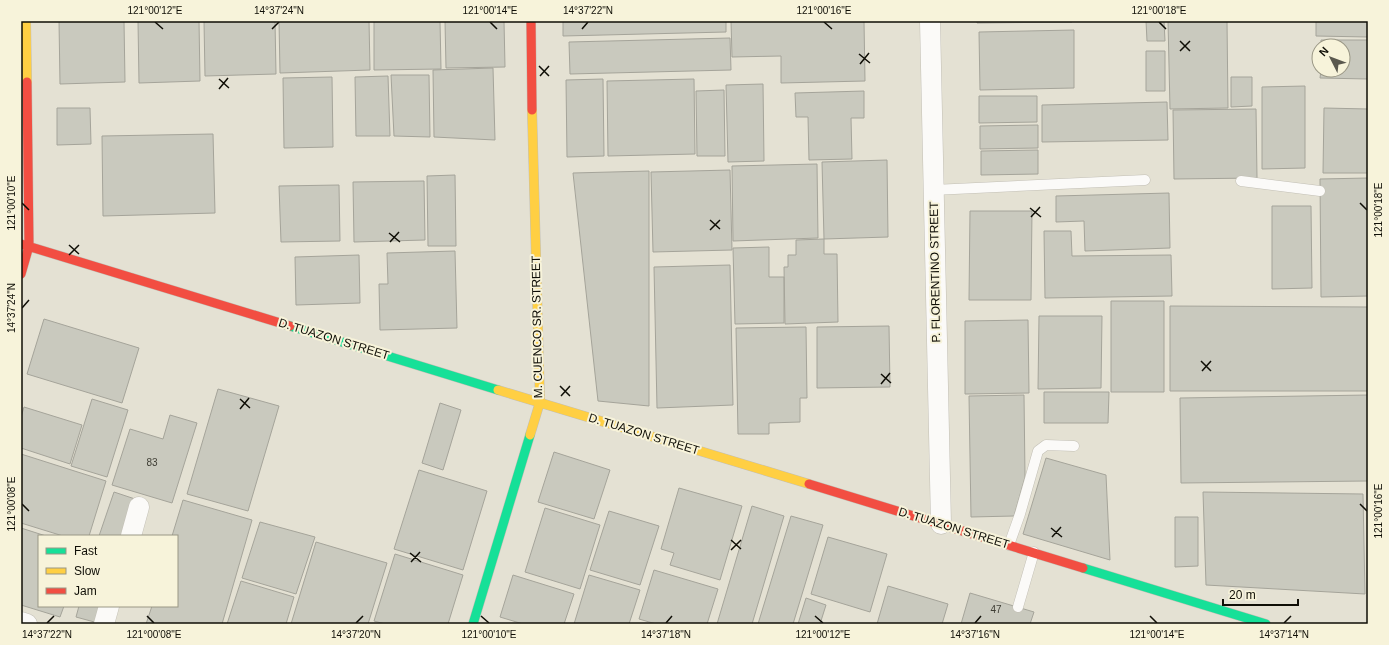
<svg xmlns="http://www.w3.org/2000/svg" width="1389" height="645" viewBox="0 0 1389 645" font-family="Helvetica,sans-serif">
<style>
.building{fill:#c9c9be;stroke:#a5a49a}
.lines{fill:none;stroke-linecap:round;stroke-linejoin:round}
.lane-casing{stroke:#c2bfb5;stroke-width:11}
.street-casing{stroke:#c2bfb5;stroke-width:21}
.fast-casing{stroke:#c2bfb5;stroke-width:10}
.slow-casing{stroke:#c2bfb5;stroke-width:10}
.jam-casing{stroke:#c2bfb5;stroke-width:10}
.lane{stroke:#fbfaf8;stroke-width:10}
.street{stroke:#fbfaf8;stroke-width:20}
.fast{stroke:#16e098;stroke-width:9}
.slow{stroke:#ffcf43;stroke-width:9}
.jam{stroke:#f24e42;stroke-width:9}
.ticks{fill:none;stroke:#0f0e06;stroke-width:1.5}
.labels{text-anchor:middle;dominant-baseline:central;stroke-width:4;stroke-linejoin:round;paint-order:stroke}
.number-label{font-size:10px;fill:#3e3d34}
.street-label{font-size:12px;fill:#0f0e06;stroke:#f7f3da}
.neatline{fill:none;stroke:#0f0e06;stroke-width:1.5}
.ticks-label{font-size:10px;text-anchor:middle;fill:#0f0e06}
</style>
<rect width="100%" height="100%" fill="#e4e1d3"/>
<path class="building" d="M59 21H124L125 82 60 84Z
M138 21H199L200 81 139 83Z
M204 21H275L276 74 205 76Z
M279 21H369L370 70 280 73Z
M374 21H440L441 69 374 70Z
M445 21H504L505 67 446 68Z
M563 21H726V32L563 36Z
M731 21H864L865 81 781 83V56L732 57Z
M977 21H1072V22L977 23Z
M1146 21H1164L1165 41H1147Z
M1168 21H1227L1228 108 1170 109Z
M1316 21H1368V37L1316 36Z
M1074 30V88L980 90 979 32Z
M730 38 731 70 570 74 569 42Z
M1321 40H1368V79L1320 78 1321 70H1343V46H1321Z
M1146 51H1165V91H1146Z
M493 68 495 140 434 137 433 70Z
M391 75H429L430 137 394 136Z
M388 76 390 136H356L355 77Z
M332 77 333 147 284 148 283 78Z
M1231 77H1252V106L1231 107Z
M603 79 604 156 567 157 566 80Z
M694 79 695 154 608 156 607 81Z
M763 84 764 161 728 162 726 85Z
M1305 86V168L1262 169V87Z
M724 90 725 156H697L696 91Z
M864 91V118H851L852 159 809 160 808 117H796L795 93Z
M979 96H1037V122L979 123Z
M1167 102 1168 140 1042 142V105Z
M57 108H90L91 144 57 145Z
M1324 108 1368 109V173H1323Z
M1256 109 1257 178 1174 179 1173 110Z
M1038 125V148L980 149V126Z
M213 134 215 213 103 216 102 136Z
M1038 150V174L981 175V151Z
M887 160 888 237 824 239 822 162Z
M817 164 818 238 733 241 732 166Z
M730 170 732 250 653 252 651 172Z
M649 171V406L598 401 573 173Z
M455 175 456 246H428L427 176Z
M1368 178V296L1321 297 1320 179Z
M424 181 425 240 354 242 353 182Z
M339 185 340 241 281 242 279 186Z
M1169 193 1170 248 1085 251 1084 221 1056 222V196Z
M1272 206H1311L1312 288 1272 289Z
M970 211H1032L1031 300H969Z
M1044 231H1071L1072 256 1171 255 1172 296 1045 298Z
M824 239V254H837L838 322 785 324 784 267H788V255H796V240Z
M769 247V277H784V323L735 324 733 248Z
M455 251 457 328 380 330 379 284H388L387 253Z
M359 255 360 303 296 305 295 257Z
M730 265 733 405 657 408 654 267Z
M1111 301H1164V392H1111Z
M1170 306 1368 307V391H1170Z
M1039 316H1102L1101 388 1038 389Z
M44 319 139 348 122 403 27 374Z
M1028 320 1029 393 965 394V321Z
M889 326 890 387 817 388V327Z
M806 327 807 398H800V422L769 423V434H738L736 328Z
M218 389 279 406 248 511 187 494Z
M1044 392H1109L1108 423H1044Z
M1024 395 1025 477 1014 516 971 517 969 396Z
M1368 395V481L1181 483 1180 398Z
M92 399 128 410 107 477 71 466Z
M440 403 461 410 443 470 422 463Z
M24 407 82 425 70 464 21 448V417Z
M170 415 197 423 172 503 112 485 130 429 163 439Z
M554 452 610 470 594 519 538 502Z
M21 454 106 481 89 536H63L21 523Z
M1046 458 1106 475 1110 560 1023 534Z
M419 470 487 491 463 570 394 549Z
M679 488 742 506 720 580 670 565 674 553 661 549Z
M114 492 135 499 122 536H99Z
M1203 492 1363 494 1365 594 1206 585Z
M183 500 252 520 222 624H146L152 606H177V536H172Z
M752 506 784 516 752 624H717Z
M545 508 600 525 580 589 525 572Z
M609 511 659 526 640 585 590 570Z
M791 516 823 525 793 624H758Z
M1175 517H1198V566L1175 567Z
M260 522 315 537 296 594 242 578Z
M21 528 46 536H39V606H64L60 617 21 605Z
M828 537 887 554 870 612 811 594Z
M316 542 387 563 368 624H291Z
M395 554 463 575 448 624H385L374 621Z
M654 570 718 589 707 624H656L639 619Z
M513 575 574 594 564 624H523L500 617Z
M589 575 640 590 629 624H574Z
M241 581 294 597 286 624H227Z
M888 586 948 604 942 624H877Z
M970 593 1034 612 1030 624H961Z
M806 598 826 605 820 624H798Z
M79 606H103L98 623 76 617Z"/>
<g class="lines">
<g class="lane-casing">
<path id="lane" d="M1241 181 1320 191
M933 190 1145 180
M1009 545 1020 514 1038 451 1046 445 1074 446
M1018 607 1034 552"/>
</g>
<g class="street-casing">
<path id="street" d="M930 21 941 524
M131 536 139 507
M21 622 27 624
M104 624 109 606"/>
</g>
<g class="fast-casing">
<path id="fast" d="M290 326 498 390
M1083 568 1266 624
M473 624 530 435"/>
</g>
<g class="slow-casing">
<path id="slow" d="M26 21 27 82
M498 390 809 484
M530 435 540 402 532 110"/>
</g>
<g class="jam-casing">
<path id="jam" d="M531 21 532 110
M21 244 290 326
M21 274 29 246 27 82
M809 484 1083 568"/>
</g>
<use href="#lane" class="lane"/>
<use href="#street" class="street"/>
<use href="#fast" class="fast"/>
<use href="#slow" class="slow"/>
<use href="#jam" class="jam"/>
</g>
<path class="ticks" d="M155 22 163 29M490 22 497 29M824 22 832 29M1159 22 1166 29M272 29 279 22M582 29 588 22M1180 41 1190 51M1180 51 1190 41M859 54 870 63M860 64 869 53M539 66 549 76M540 76 549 66M219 79 229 88M219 89 228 78M22 203 29 210M1360 203 1367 210M1030 208 1041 217M1031 217 1040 207M710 220 720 229M710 230 720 220M389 233 400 242M390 242 399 232M69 245 79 254M69 255 79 245M22 308 29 300M1201 361 1211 371M1202 371 1211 361M881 374 891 383M881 384 890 373M560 386 570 396M561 396 570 386M240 399 250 408M240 409 249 398M22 504 29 511M1360 504 1367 511M1051 528 1062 537M1052 537 1061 527M731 540 741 549M731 550 741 540M410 553 421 562M411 562 420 552M147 616 154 623M481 616 489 623M815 616 823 623M1150 616 1157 623M47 623 54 616M356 623 363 616M666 623 672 616M975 623 981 616M1284 623 1291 616"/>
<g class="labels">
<g class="number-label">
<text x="152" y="462">83</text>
<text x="996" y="609">47</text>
</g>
<g class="street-label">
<text transform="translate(935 272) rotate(-91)">P. FLORENTINO STREET</text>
<text transform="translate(537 327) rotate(-91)">M. CUENCO SR. STREET</text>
<text transform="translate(334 339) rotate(17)">D. TUAZON STREET</text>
<text transform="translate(644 434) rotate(17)">D. TUAZON STREET</text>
<text transform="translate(954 528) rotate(17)">D. TUAZON STREET</text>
</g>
</g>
<rect width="1389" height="645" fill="none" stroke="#f7f3da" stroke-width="44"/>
<rect x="38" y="535" width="140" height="72" fill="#f7f3da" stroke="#9a9785"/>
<rect x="46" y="548" width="20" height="6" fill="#16e098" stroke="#9a9785"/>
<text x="74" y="555" font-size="12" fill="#0f0e06">Fast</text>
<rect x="46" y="568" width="20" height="6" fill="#ffcf43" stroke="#9a9785"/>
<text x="74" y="575" font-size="12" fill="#0f0e06">Slow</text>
<rect x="46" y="588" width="20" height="6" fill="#f24e42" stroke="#9a9785"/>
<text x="74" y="595" font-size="12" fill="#0f0e06">Jam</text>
<g transform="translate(1331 58) rotate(312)"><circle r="19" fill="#f7f3da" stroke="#9a9785"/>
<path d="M0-3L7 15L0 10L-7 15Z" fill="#5a584e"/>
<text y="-6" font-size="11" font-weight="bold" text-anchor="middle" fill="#0f0e06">N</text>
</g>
<path d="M1223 599v6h75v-6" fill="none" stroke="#0f0e06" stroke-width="2"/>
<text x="1229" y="599" font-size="12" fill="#0f0e06" stroke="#f7f3da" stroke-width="3" paint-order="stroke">20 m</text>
<rect x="22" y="22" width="1345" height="601" class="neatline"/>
<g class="ticks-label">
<text x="155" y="14">121°00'12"E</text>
<text x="279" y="14">14°37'24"N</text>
<text x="490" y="14">121°00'14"E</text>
<text x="588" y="14">14°37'22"N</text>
<text x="824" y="14">121°00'16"E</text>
<text x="1159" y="14">121°00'18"E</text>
<text transform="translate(11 203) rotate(-90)" y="4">121°00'10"E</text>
<text transform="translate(1378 210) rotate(-90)" y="4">121°00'18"E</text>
<text transform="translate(11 308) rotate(-90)" y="4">14°37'24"N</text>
<text transform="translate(11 504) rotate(-90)" y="4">121°00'08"E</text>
<text transform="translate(1378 511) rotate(-90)" y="4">121°00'16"E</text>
<text x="47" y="638">14°37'22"N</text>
<text x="154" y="638">121°00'08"E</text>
<text x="356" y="638">14°37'20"N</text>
<text x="489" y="638">121°00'10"E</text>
<text x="666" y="638">14°37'18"N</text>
<text x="823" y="638">121°00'12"E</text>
<text x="975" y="638">14°37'16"N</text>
<text x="1157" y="638">121°00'14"E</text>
<text x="1284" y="638">14°37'14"N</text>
</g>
</svg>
